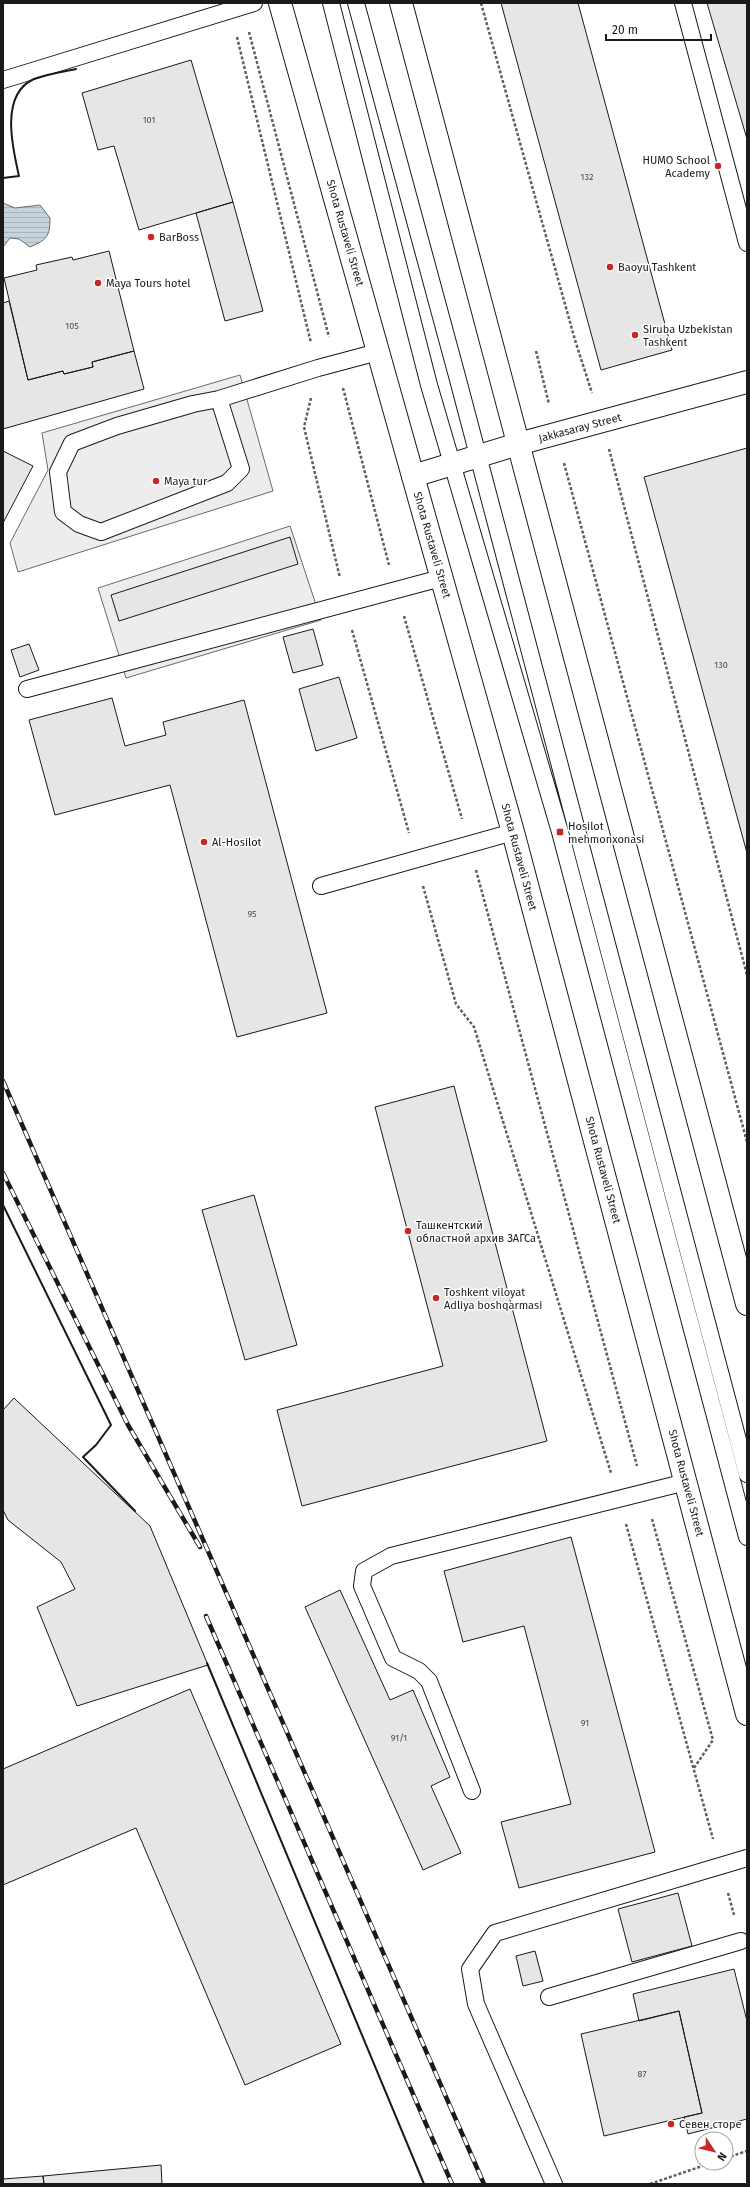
<svg xmlns="http://www.w3.org/2000/svg" width="750" height="2187" viewBox="0 0 750 2187" font-family="'Fira Sans',sans-serif">
<style>
.parking{fill:#ededed;stroke:#6a6a6a}
.water{fill:url(#water-rules);stroke:#6a6a6a}
.building{fill:#e6e6e6;stroke:#1a1a1a}
.lines{fill:none;stroke-linecap:round;stroke-linejoin:round}
.lane-casing{stroke:#1a1a1a;stroke-width:18}
.street-casing{stroke:#1a1a1a;stroke-width:24}
.primary-casing{stroke:#1a1a1a;stroke-width:24}
.path{stroke:#5f5f5f;stroke-width:2.5;stroke-dasharray:3 2;stroke-linecap:butt}
.lane{stroke:#fff;stroke-width:16}
.street{stroke:#fff;stroke-width:22}
.primary{stroke:#fff;stroke-width:22}
.rail-casing{stroke:#1a1a1a;stroke-width:4.5}
.rail{stroke:#fff;stroke-width:3;stroke-dasharray:9;stroke-linecap:butt}
.wall{stroke:#1a1a1a;stroke-width:2}
.poi-dot{fill:#c62828;stroke:#fff;stroke-width:1.5}
.labels{text-anchor:middle;dominant-baseline:central;stroke-width:3;stroke-linejoin:round;paint-order:stroke}
.number-label{font-size:9px;fill:#4d4d4d}
.poi-label{font-size:11px;fill:#1a1a1a;stroke:#fff;text-anchor:start}
.street-label{font-size:11px;fill:#1a1a1a;stroke:#fff}
</style>
<defs>
<pattern id="water-rules" width="6" height="5" patternUnits="userSpaceOnUse"><rect width="6" height="5" fill="#c6d2dc"/><path d="M0 2.5h6" fill="none" stroke="#aab4bc"/></pattern>
</defs>
<rect width="100%" height="100%" fill="#fff"/>
<path class="parking" d="M240 375 273 491 18 572 10 543 48 470 42 433Z
M290 526 321 620 126 678 98 588Z"/>
<path class="water" d="M3 203 15 208 40 205 50 218C50 236 47 240 30 247L19 239 10 238 3 247Z"/>
<path class="building" d="M501 3H578L672 350 601 370Z
M707 3H747V139Z
M191 60 233 202 139 230 114 146 98 150 82 93Z
M233 202 263 311 225 321 196 213Z
M109 251 134 351 92 362 93 367 64 374 63 371 28 380 4 278 37 270 36 265 72 257 73 260Z
M9 301 28 380 63 371 64 374 93 367 92 362 134 351 144 389 3 429V303Z
M747 448V853L644 477Z
M3 451 33 466 3 523Z
M290 537 298 564 119 621 111 595Z
M313 629 323 665 293 673 283 637Z
M29 644 39 670 20 677 11 650Z
M339 677 357 738 316 751 299 689Z
M112 698 125 746 166 735 163 722 244 700 327 1013 237 1037 170 785 55 815 29 720Z
M454 1086 547 1441 302 1506 277 1410 443 1366 375 1107Z
M254 1195 297 1345 245 1360 202 1210Z
M14 1398 150 1526 208 1665 77 1706 37 1607 75 1589 61 1562 8 1520 3 1510V1410Z
M571 1537 655 1852 519 1888 501 1822 571 1804 524 1626 463 1642 444 1571Z
M340 1590 390 1700 413 1690 450 1777 431 1786 461 1853 423 1870 305 1607Z
M190 1689 341 2044 245 2085 136 1828 3 1885V1769Z
M678 1893 692 1946 632 1962 618 1909Z
M535 1951 543 1981 523 1986 516 1956Z
M734 1969 747 2021V2119L688 2134 684 2117 702 2113 679 2011 639 2021 633 1994Z
M679 2011 702 2113 604 2136 581 2034Z
M161 2165 162 2184H44L43 2176Z
M43 2176 44 2184H3V2179Z"/>
<g class="lines">
<g class="lane-casing">
<path id="lane" d="M331 3 429 385 560 832 747 1537
M356 3 457 376 747 1474
M683 3 747 243
M3 80 254 3
M219 399 241 469 227 483 101 532 79 524 63 512 58 472 72 443 117 426 193 404 219 399 318 368 378 352
M27 689 441 578
M321 886 513 832
M472 1791 429 1681 419 1671 393 1658 362 1586 364 1571 391 1556 686 1482
M549 1997 741 1941
M554 2184 476 2004 470 1969 495 1933 747 1858"/>
</g>
<g class="street-casing">
<path id="street" d="M413 476 518 444 747 382"/>
</g>
<g class="primary-casing">
<path id="primary" d="M280 3 513 832 747 1714
M401 3 747 1304"/>
</g>
<path class="path" d="M481 3 575 340 592 393
M249 32 329 337
M237 37 311 343
M536 351 549 404
M343 388 389 565
M311 398 304 427 340 578
M609 449 747 975
M564 463 747 1142
M404 616 462 819
M352 630 409 833
M476 870 637 1466
M423 886 456 1004 474 1027 611 1473
M652 1519 713 1740 694 1768
M626 1524 713 1839
M728 1893 734 1915
M726 2158 747 2151
M650 2184 711 2163"/>
<use href="#lane" class="lane"/>
<use href="#street" class="street"/>
<use href="#primary" class="primary"/>
<g class="rail-casing">
<path id="rail" d="M3 1081 484 2184
M3 1173 128 1425 200 1547
M206 1616 452 2184"/>
</g>
<use href="#rail" class="rail"/>
<path class="wall" d="M3 178 19 176C12 146 0 94 34 79 47 74 62 72 76 69
M3 1205 111 1425 96 1445 83 1457 135 1511
M207 1663 424 2184"/>
</g>
<g class="poi-dot">
<circle cx="718" cy="166" r="4"/>
<circle cx="151" cy="237" r="4"/>
<circle cx="610" cy="267" r="4"/>
<circle cx="98" cy="283" r="4"/>
<circle cx="635" cy="335" r="4"/>
<circle cx="156" cy="481" r="4"/>
<rect x="556" y="828" width="8" height="8" rx="2"/>
<circle cx="204" cy="842" r="4"/>
<circle cx="408" cy="1231" r="4"/>
<circle cx="436" cy="1298" r="4"/>
<circle cx="671" cy="2124" r="4"/>
</g>
<g class="labels">
<g class="number-label">
<text x="149" y="120">101</text>
<text x="587" y="177">132</text>
<text x="72" y="326">105</text>
<text x="721" y="665">130</text>
<text x="252" y="914">95</text>
<text x="585" y="1723">91</text>
<text x="399" y="1738">91/1</text>
<text x="642" y="2074">87</text>
</g>
<g class="poi-label">
<text x="710" y="160" text-anchor="end">HUMO School<tspan x="710" dy="13">Academy</tspan></text>
<text x="159" y="237">BarBoss</text>
<text x="618" y="267">Baoyu Tashkent</text>
<text x="106" y="283">Maya Tours hotel</text>
<text x="643" y="329">Siruba Uzbekistan<tspan x="643" dy="13">Tashkent</tspan></text>
<text x="164" y="481">Maya tur</text>
<text x="568" y="826">Hosilot<tspan x="568" dy="13">mehmonxonasi</tspan></text>
<text x="212" y="842">Al-Hosilot</text>
<text x="416" y="1225">Ташкентский<tspan x="416" dy="13">областной архив ЗАГСа</tspan></text>
<text x="444" y="1292">Toshkent viloyat<tspan x="444" dy="13">Adliya boshqarmasi</tspan></text>
<text x="679" y="2124">Севен сторе</text>
</g>
<g class="street-label">
<text transform="translate(345 233) rotate(74)">Shota Rustaveli Street</text>
<text transform="translate(580 428) rotate(-15)">Jakkasaray Street</text>
<text transform="translate(432 545) rotate(74)">Shota Rustaveli Street</text>
<text transform="translate(519 857) rotate(75)">Shota Rustaveli Street</text>
<text transform="translate(603 1170) rotate(75)">Shota Rustaveli Street</text>
<text transform="translate(686 1483) rotate(75)">Shota Rustaveli Street</text>
</g>
</g>
<rect width="750" height="2187" fill="none" stroke="#1a1a1a" stroke-width="8"/>
<g transform="translate(714 2151) rotate(125)"><circle r="19" fill="#ffffff" stroke="#a3a3a3"/>
<path d="M0-3L7 15L0 10L-7 15Z" fill="#c62828"/>
<text y="-6" font-size="11" font-weight="bold" text-anchor="middle" fill="#1a1a1a">N</text>
</g>
<path d="M606 34v6h105v-6" fill="none" stroke="#1a1a1a" stroke-width="2"/>
<text x="612" y="34" font-size="12" fill="#1a1a1a" stroke="#ffffff" stroke-width="3" paint-order="stroke">20 m</text>
</svg>
